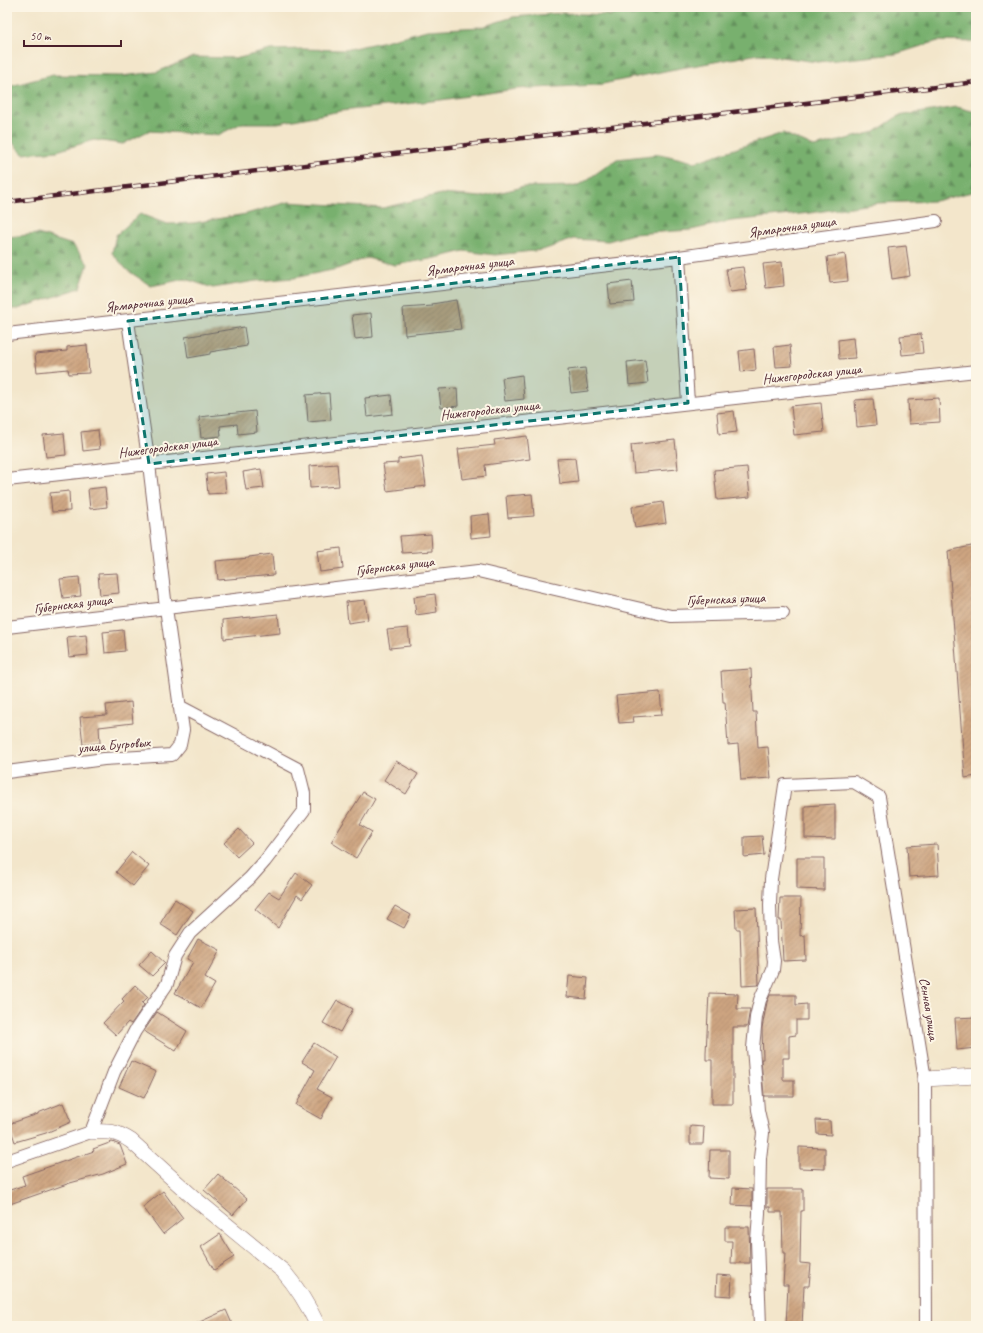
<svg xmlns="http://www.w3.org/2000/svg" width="983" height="1333" viewBox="0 0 983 1333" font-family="Caveat,sans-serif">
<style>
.forest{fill:url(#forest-firs);stroke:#61684c}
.building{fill:url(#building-hatch)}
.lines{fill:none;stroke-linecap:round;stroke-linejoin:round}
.minor-casing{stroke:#856563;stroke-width:14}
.tertiary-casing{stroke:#856563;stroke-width:16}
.minor{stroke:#fff;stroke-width:12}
.tertiary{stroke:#fff;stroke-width:15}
.rail-casing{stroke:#4a1f2b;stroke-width:4.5}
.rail{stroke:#fcf5e5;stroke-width:3;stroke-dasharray:9;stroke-linecap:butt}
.marked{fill:#0f766e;fill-opacity:0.2;stroke:#0f766e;stroke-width:3;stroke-dasharray:8 5;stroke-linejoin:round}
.labels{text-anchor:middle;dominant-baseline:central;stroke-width:4;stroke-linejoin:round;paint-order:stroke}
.street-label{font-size:14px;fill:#4a1f2b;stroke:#fcf5e5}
</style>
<defs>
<pattern id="forest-firs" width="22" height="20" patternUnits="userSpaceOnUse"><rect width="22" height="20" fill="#78b06e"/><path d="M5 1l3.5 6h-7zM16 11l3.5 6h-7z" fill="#648f5b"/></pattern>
<pattern id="building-hatch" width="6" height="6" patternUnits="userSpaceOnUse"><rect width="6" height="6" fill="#cea581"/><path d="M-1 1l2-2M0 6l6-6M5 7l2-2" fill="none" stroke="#a9866a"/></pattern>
</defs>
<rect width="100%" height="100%" fill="#fcf5e5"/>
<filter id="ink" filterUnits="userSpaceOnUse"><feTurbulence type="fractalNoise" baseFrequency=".025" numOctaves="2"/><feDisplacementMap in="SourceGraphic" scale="8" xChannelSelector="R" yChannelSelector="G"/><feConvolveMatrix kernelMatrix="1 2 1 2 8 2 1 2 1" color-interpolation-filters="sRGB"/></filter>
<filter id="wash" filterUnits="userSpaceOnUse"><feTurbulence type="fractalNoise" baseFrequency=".012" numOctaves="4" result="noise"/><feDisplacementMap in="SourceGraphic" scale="16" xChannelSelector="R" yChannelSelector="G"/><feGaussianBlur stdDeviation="0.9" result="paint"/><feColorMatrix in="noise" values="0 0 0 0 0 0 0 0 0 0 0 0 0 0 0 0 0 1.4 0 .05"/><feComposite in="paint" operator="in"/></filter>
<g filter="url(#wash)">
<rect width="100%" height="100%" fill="#f3e6cb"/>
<path class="forest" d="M645 7H976V42L938 41 896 54 817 62 759 54 670 70 598 85 516 89 441 100 341 111 278 123H242L218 135 148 131 123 144 94 140 57 151 23 154 10 140 7 128V87L53 75 121 76 157 72 193 57 239 58 270 50 303 49 344 50 381 42 427 30 481 27 513 17 562 13 610 15 643 9Z
M957 107 976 112V191L935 201 879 203 810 213 731 221 691 230 633 234 608 241 573 239 543 250 495 255 464 251 436 258 395 265 367 258 337 269 294 278 256 281 213 288 185 279 151 286 127 270 112 253 116 235 140 214 167 224 193 223 246 214 288 202 383 208 441 194 481 197 523 187 578 186 617 159 660 154 695 162 783 133 814 147 875 132 898 116Z
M38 234 73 245 88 264 80 288 18 309H7V237Z"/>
<g id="blocks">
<path class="building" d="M906 246 910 276 892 279 888 248Z
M845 254 848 281 830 283 827 257Z
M782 262 784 286 766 288 763 264Z
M743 267 747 290 730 292 726 269Z
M632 281 634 302 610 304 608 284Z
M456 300 461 329 405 335 403 308 433 306 432 304Z
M371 313 373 337 355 339 352 315Z
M244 327 247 346 210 352V354L188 358 185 337Z
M921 334 923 353 902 355 900 336Z
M853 338 855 358 839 359 838 340Z
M87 345 89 373 69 374 68 369 37 372 35 354 67 351V347Z
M790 345 792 366 776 367 774 347Z
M754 349 756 370 741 372 739 351Z
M645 360 648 383 629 385 627 362Z
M585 368 588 391 571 393 568 370Z
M522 375 524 399 505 401 502 378Z
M457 388 458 406 441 408 439 389Z
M329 393 331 420 308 422 306 395Z
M391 395 393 414 367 417 365 398Z
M939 398 940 422 909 424 908 400Z
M873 399 876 425 857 427 855 400Z
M821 403 824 432 794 435 791 406Z
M255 411 257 432 238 434 237 424 220 426 221 436 201 438 199 417Z
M734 411 737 432 719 434 717 413Z
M98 430 100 449 83 451 81 432Z
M64 433 66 455 46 457 43 435Z
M527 436 530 459 485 465 486 476 462 479 458 449 495 445 494 440Z
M675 440 678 469 634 473 631 445Z
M422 456 426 486 387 491 383 464 398 463V459Z
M575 458 578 482 560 484 557 459Z
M337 464 339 486 310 488 309 466Z
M747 467 750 497 717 500 714 470Z
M261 469 264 488 246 490 243 472Z
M224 472 226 493 208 494 206 474Z
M105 487 107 507 90 509 88 489Z
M69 491 70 511 52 512 50 493Z
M532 494 534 516 508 518 506 496Z
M663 502 666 523 635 528 632 507Z
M489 514 491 536 471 538 470 516Z
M431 534 432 551 402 553 400 536Z
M976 545V776L965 778 948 551Z
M341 548 343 569 320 572 317 551Z
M272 554 274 575 218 580 216 561 249 558V557Z
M117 573 119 593 100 595 98 574Z
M79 577 81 596 63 598 60 579Z
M435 594 437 612 416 615 414 597Z
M365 600 368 620 348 623 346 602Z
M278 614 280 633 224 639 223 620Z
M408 628 410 646 390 648 387 630Z
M123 630 125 651 105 653 103 632Z
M86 635 88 655 69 657 67 637Z
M751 669 753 712H756L758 748 768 747 771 778 741 780 738 744 728 745 725 702H723L721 671Z
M660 692 662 715 633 717 634 722 619 723 616 696Z
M131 702 133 723 99 727 100 743 83 745 80 717 107 715 106 705Z
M396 761 418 774 406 794 384 780Z
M363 792 375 799 360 825 372 832 356 858 331 842Z
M835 804V839L805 838V806Z
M239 829 252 843 237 857 224 843Z
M762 836 764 855 744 857V837Z
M937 844 939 875 909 877 907 846Z
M132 852 149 866 133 886 116 872Z
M797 858H824V890L797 889Z
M296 873 312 885 302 899 297 895 278 928 255 909 269 892 279 898Z
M780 898H801L800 936 805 935 806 960 783 961 781 920H779Z
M175 899 193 911 177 935 160 924Z
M395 906 411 915 404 928 387 919Z
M756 908 759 984 758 985 742 986 740 929H736L735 909Z
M198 939 220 950 205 978 215 984 201 1008 175 993 193 962 187 959Z
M152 951 165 963 152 976 139 965Z
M569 976 588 978 586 999 567 997Z
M135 985 148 997 142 1003 144 1005 131 1024 128 1022 116 1035 103 1023 124 1001 122 999Z
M709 993 738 994 737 1009H750L747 1027H733V1104H712V1060H706V1053Z
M770 995H796V1005L807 1004V1020H796V1035L789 1036V1058H783V1080H794V1096H764L761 1059H763L762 1028 767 1002Z
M337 1000 353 1009 340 1032 323 1023Z
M157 1012 187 1031 176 1051 144 1031Z
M976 1017V1048L957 1050 955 1018Z
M314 1043 336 1057 317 1089 332 1097 321 1119 296 1105 315 1070 302 1062Z
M131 1061 156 1072 144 1098 119 1087Z
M63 1103 71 1122 46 1133 15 1142 9 1124 38 1114V1113Z
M816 1120 830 1121 831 1135 817 1134Z
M690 1126 704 1127 703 1144H690Z
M112 1142 120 1145 127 1164 103 1174 70 1183 7 1205V1191L25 1185 22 1176 94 1151 93 1149Z
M799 1147 825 1148V1169L799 1168Z
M710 1150H729V1179L709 1178Z
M218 1174 247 1199 233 1215 204 1190Z
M733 1188 752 1189V1206L732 1205Z
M767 1189H803V1211H801L800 1263 811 1264 809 1286H804L802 1326H786L788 1285H783L785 1253H783L782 1212H770V1207H767Z
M163 1191 183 1218 163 1234 143 1207Z
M725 1227H749L750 1263H731L732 1241H725Z
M220 1234 234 1257 214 1270 201 1247Z
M717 1275 732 1276 731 1296 716 1295Z
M226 1310 233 1326H191Z"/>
</g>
</g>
<g filter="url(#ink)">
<use href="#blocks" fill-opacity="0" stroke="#856563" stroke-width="1"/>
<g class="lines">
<g class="minor-casing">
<path id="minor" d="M679 257 688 403
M7 334 679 257 936 221
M7 480 976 371
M7 627 478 571 671 616 783 613
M7 772 104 759 172 755 180 745 183 730 166 608 149 464 128 321
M7 1161 91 1132 114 1072 135 1031 167 984 175 956 190 933 250 878 265 861 304 810V793L298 769 179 706
M760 1326 757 1240 759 1214 760 1158 763 1133 758 1110 753 1048 756 1017 760 1000 773 970 774 961 771 941 770 905 771 879 785 785 854 782 879 797 925 1079 926 1326"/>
</g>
<g class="tertiary-casing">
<path id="tertiary" d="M925 1079 976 1076
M91 1132C109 1131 116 1131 131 1141L194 1198 283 1271C297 1287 309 1307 318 1326"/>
</g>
<use href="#minor" class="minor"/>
<use href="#tertiary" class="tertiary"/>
<g class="rail-casing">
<path id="rail" d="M7 202 976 82"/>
</g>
<use href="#rail" class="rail"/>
</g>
</g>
<path class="marked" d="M679 257 688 403 149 464 128 321Z"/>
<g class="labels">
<g class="street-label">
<text transform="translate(792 227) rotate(-8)">Ярмарочная улица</text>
<text transform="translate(470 266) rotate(-7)">Ярмарочная улица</text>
<text transform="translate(149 303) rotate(-6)">Ярмарочная улица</text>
<text transform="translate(812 374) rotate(-6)">Нижегородская улица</text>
<text transform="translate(490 410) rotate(-6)">Нижегородская улица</text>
<text transform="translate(168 447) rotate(-7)">Нижегородская улица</text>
<text transform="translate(395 566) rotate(-7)">Губернская улица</text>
<text transform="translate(726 599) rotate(-2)">Губернская улица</text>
<text transform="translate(73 604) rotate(-7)">Губернская улица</text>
<text transform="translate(114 745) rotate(-5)">улица Бугровых</text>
<text transform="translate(929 1009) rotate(81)">Сенная улица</text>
</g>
</g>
<rect width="983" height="1333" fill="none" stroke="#fcf5e5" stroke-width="24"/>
<path d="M24 40v6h97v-6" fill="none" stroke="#4a1f2b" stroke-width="2"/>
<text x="30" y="40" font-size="12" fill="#4a1f2b" stroke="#fcf5e5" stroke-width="3" paint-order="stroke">50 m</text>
</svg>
